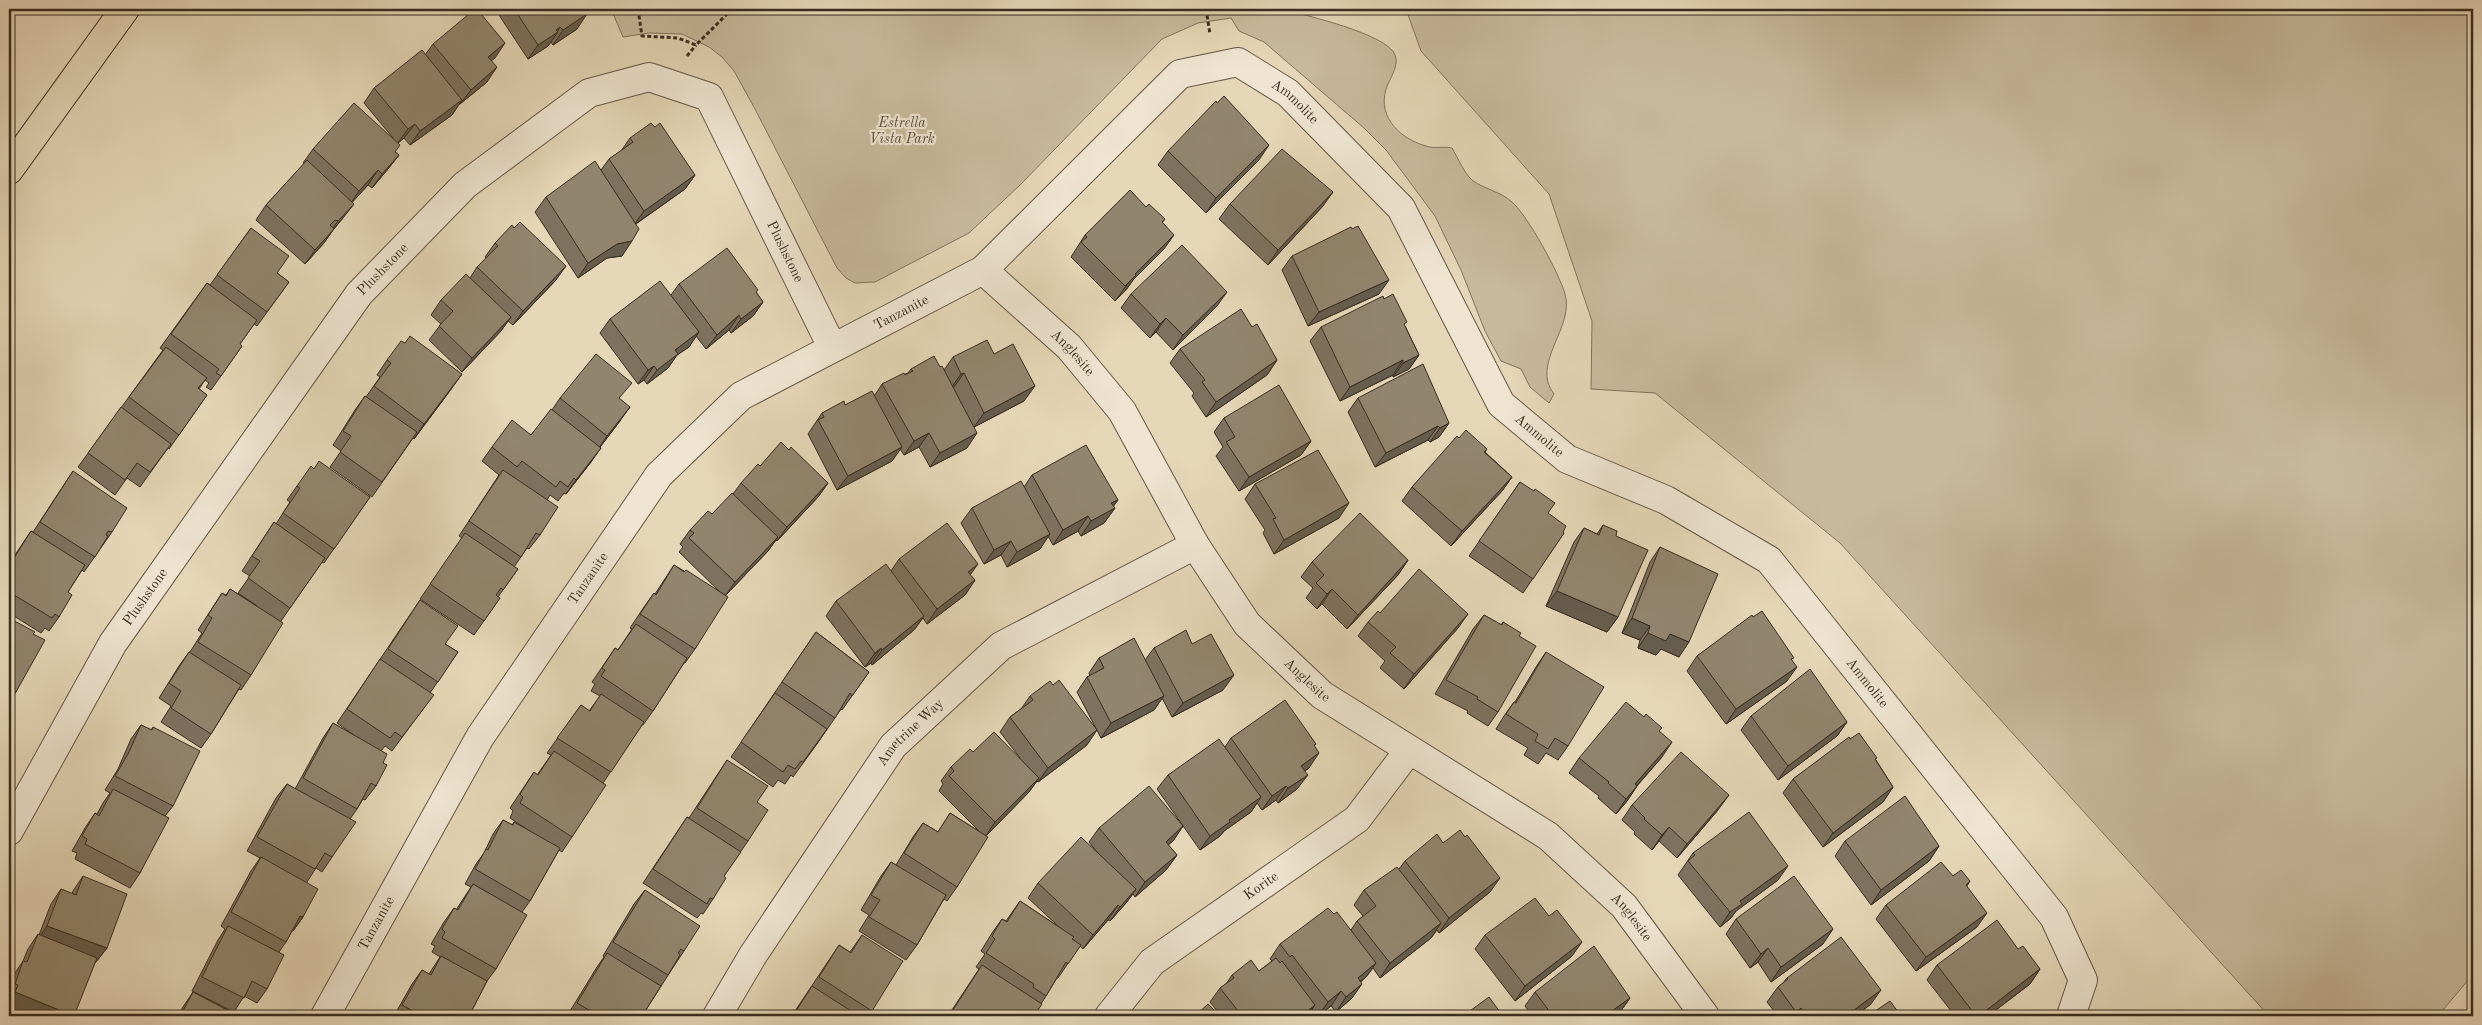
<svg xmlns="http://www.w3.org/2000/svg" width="2482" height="1025" viewBox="0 0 2482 1025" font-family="'Old Standard TT',serif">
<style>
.green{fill:#c8b99d;stroke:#80735e}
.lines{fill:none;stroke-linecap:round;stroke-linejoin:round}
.minor-casing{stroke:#645745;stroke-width:30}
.highway-casing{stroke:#392d1f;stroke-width:30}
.path{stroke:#392d1f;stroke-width:3;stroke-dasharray:4 2.5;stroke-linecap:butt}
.minor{stroke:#eee4d0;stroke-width:28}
.highway{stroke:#e5d6b7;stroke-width:28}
.wall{fill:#7e725f;stroke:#392d1f}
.shaded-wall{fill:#665d4d;stroke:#392d1f}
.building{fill:#92856e;stroke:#392d1f}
.labels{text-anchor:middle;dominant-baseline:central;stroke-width:4.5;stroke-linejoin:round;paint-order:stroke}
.street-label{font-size:14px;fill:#392d1f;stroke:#eee4d0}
.park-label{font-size:14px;font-style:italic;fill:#564938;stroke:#eee4d0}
</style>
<rect width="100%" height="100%" fill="#e5d6b7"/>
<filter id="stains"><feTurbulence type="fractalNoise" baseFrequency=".004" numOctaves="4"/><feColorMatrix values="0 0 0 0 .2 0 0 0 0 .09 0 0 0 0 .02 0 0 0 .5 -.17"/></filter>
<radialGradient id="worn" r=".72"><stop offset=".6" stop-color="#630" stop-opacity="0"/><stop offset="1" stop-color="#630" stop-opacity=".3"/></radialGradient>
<path class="green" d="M611 9H1280C1302 14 1388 34 1395 55 1399 64 1392 75 1388 84 1375 113 1397 138 1426 146 1434 149 1443 146 1452 148 1458 158 1464 173 1472 180 1483 189 1500 191 1512 202 1528 216 1559 273 1565 294 1575 327 1530 364 1554 394L1549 403 1530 387 1521 369 1501 361 1485 331 1461 270 1435 216 1386 150 1364 128 1264 42 1239 31 1231 18 1198 23 1162 39 1020 185 969 233 875 282 855 283 846 278 837 268 755 109 734 71 722 57 709 47 682 34 649 33 623 37Z
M1406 9H2473V974L2438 1016H2269L1840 543 1655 393 1591 389 1592 321 1549 194 1421 51Z"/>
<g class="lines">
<g class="minor-casing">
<g id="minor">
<path id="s1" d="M983 270 1069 347 1122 411 1195 545 1247 624 1322 695 1548 836 1624 906 1705 1016"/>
<path id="s2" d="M9 831 113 643 359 294 465 185 589 93 649 77 709 97 832 347"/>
<path id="s3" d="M325 1016 480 737 659 475 741 396 983 270 1180 74 1238 62 1288 93 1401 208 1501 404 1567 459 1666 500 1769 560 2054 917 2083 980 2071 1016"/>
<path id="s4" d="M717 1016 753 955 893 746 1001 646 1195 545"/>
<path id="s5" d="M1109 1016 1152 962 1357 819 1409 750"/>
</g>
</g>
<g class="highway-casing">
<path id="highway" d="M9 170 125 9"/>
</g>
<path class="path" d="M638 9 642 36 678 38 696 45 732 9
M1206 9 1210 34
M687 56 696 45"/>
<use href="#minor" class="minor"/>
<use href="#highway" class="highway"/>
</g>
<path class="wall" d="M495 9H584L577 29 553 45 551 42 548 46 528 59Z
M433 44 495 58 491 60 487 82 460 104V103L452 115 410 145 404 138 398 143 395 152 399 155 388 169 372 188 368 185 352 202 343 218 333 230 324 243 305 264 256 220 266 205 304 164 303 163 313 149 393 138 364 103 374 88 425 55Z
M630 138 695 175 685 189 636 224 622 256 607 258 578 278 535 212 546 197 601 170 609 159 621 151Z
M1168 151 1259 160 1206 213 1158 165Z
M1230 204 1323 206 1268 265 1219 219Z
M1146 207 1165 219 1162 223 1164 249 1133 280 1126 290 1115 301 1071 257 1085 235Z
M251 228 277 273 289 282 257 326 254 324 240 344 242 346 211 390 206 387 209 383 205 380 199 389 207 395 169 449 168 448 140 487 127 478 115 495 78 467 163 350 160 348 207 283 210 285Z
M495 243 556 280 513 325 508 321 501 331 462 372 429 340 441 324 431 315 441 300 470 278 477 267 486 258 485 257Z
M1292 256 1379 294 1308 326 1282 270Z
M679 284 756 292 763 302 753 316 731 333 729 330 706 349 696 336 689 347 677 355 668 368 647 384 644 380 638 384 600 333 610 319 671 295Z
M1131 294 1217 306 1173 350 1156 332 1150 338 1121 308Z
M1405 326 1419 355 1409 369 1393 377V375L1340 401 1310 341 1321 327Z
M1252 327 1277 360 1267 375 1206 417 1192 396 1194 393 1170 363 1180 349Z
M994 354 1024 401 974 427 967 448 930 467 919 447 904 455 900 449 892 461 837 490 808 434 822 413 875 395 882 384 908 373 911 369 940 367 944 370 953 357Z
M387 360 452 388 414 439 413 438 372 497 330 467 341 451 333 445 355 410 365 396 366 397 380 377 377 375Z
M560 398 620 399V421L600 447 591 462 566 494 564 493 558 501 550 495 547 500 540 535 529 549 527 548 514 567 518 569 498 597 500 598 474 635 420 599 462 538 459 536 499 475 482 461 492 447 531 435 552 410Z
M1358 398 1449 423 1439 437 1430 442 1428 440 1375 467 1348 412Z
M1224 418 1311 441 1301 455 1239 491 1216 456 1223 447 1214 432Z
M1459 438 1487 449 1485 452 1512 477 1502 491 1451 546 1402 501 1412 487Z
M789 450 828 483 818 497 777 541 776 540 768 551 725 596 695 649 685 663H684L653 711 643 725H642L603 783 572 837 562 852 559 850 530 901 522 912 496 969 487 981 469 1016H394L412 984 422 970 429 974 440 957 432 952 435 946 431 944 444 922 454 908 456 910 471 887 465 884 476 864 484 853 493 834 503 820 512 825 514 822 531 832 510 818 513 811 510 808 534 772 537 775 551 755 547 753 581 705 589 711 600 696 591 691 595 684 592 682 615 648 618 650 632 629 630 628 644 607 654 593 655 594 674 565 722 594 679 552 683 547 680 544 690 530 712 514 733 494 741 483 760 466Z
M314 469 370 497 324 563 322 562 281 621 251 675 241 690 239 689 211 734 201 748 161 722 171 706 159 698 179 666 189 652H190L202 633 198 630 222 593 226 595 230 589 257 606 238 593 250 576 242 571 274 522 276 524 290 502 287 500 297 486Z
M73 471 112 532 84 572 82 570 68 592 59 617 49 631 45 628 41 633 9 613V564L31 531 33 532Z
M1032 475 1118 500 1113 506 1115 508 1104 523 1081 536 1078 531 1053 545 1048 536 1040 549 1007 567 1001 555 984 564 961 523 972 508 1024 487Z
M1520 482 1564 533 1523 593 1469 556Z
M1255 484 1339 518 1274 554 1263 533 1265 530 1245 499Z
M1603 525 1616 536 1618 617 1607 632 1546 606 1574 542 1584 528 1597 534Z
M1660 547 1679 657 1661 649 1656 655 1638 648 1640 640 1622 633 1650 562Z
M899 559 970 575 975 580 965 595 927 624 923 618 914 630 872 665 871 663 865 667 826 616 836 601 891 571Z
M1408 560 1398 575 1347 629 1322 604 1317 609 1306 598 1313 588 1301 577 1312 562Z
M420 600 445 644 458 652 430 693 423 709 392 751 385 746 381 751 383 763 376 786 365 800 363 799 357 809 350 819 332 857 322 872 316 868 307 882 303 917 293 931H292L286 942 279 952 267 989 257 1003 244 996 234 1012 192 991 218 940 225 929 221 926 251 871 260 858 247 851 276 798 287 784 295 789 323 738 333 723 358 738 337 723Z
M1380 613 1458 628 1404 689 1380 668 1385 661 1358 636 1368 622Z
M1484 615 1501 625 1503 622 1519 636 1498 712 1488 726 1467 713 1468 711 1435 694 1473 629Z
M1753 617 1792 660 1787 681 1726 724 1687 671 1697 656Z
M9 618 34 634 16 692 10 701 9 706Z
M816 632 869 672 842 710 841 709 817 744 793 777 791 775 785 784 778 780 773 787 731 757Z
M1192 644 1223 690 1172 717 1162 698 1154 710 1101 738 1077 692 1087 677 1090 676 1089 673 1099 658 1145 660 1154 648Z
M1546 652 1568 746 1558 760 1546 753 1538 764 1524 755 1528 748 1496 729 1504 716 1514 702H1515L1536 667Z
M1030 696 1087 745 1038 782 1037 781 1029 792 986 836 957 887 947 901 944 899 917 945 906 960 859 931 869 915 861 910 881 876 891 862 896 865 913 837 923 823 938 832 950 813 980 832 939 791 943 784 941 781 951 767 973 752 1020 758 1000 732 1010 717 1021 709Z
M1751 716 1847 722 1837 736 1778 780 1741 730Z
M141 725 151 730 153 727 173 806 165 816 140 873 130 888 75 859 77 853 72 851 85 828 95 813 97 814 103 803 110 793 105 790 118 769 131 739Z
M1659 731 1662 757 1637 786 1627 801 1616 814 1598 798 1599 796 1569 773 1579 758Z
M1231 738 1316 744 1314 746 1309 768 1305 771 1297 789 1278 803 1276 800 1262 810 1257 803 1251 812 1224 831 1220 836 1200 850 1157 789 1168 775 1225 747Z
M1850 739 1876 760 1893 787 1883 802 1823 847 1783 793 1793 779Z
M727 760 757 802 748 841 724 876 713 899 703 914 701 913 697 918 643 883 687 817 689 818Z
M1632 805 1718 810 1677 858 1659 841 1652 850 1634 834 1635 832 1622 820Z
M1183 826 1173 841 1168 845 1177 855 1166 870 1135 897 1133 894 1126 903 1110 921 1108 920 1083 949 1080 946 1058 978H1057L1041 1004 1034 1016H948L979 969 976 967 985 954 981 951 992 933 1002 919 1006 921 1020 901 1059 927 1028 898 1038 883 1097 852 1089 842 1099 828Z
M1845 841 1939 846 1929 861 1871 905 1835 856Z
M1443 843 1490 892 1439 933 1437 930 1431 938 1380 978 1373 968 1366 977 1361 982 1352 998 1336 1012 1331 1006 1318 1016 1312 1009 1307 1016H1221L1210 1002 1220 988 1226 984 1232 975 1259 971 1272 961 1270 959 1280 944 1334 914 1351 930 1357 921 1363 916 1354 905 1364 890 1399 869 1405 861Z
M1693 853 1778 880 1736 911 1731 918 1720 927 1678 875Z
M83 876 107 948 96 962H95L73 1016H29L9 1008V987L13 976 23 961 28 949 38 934 39 935 51 904 61 889 72 894 73 891Z
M1953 876 1970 881 1967 886 1977 927 1916 971 1876 919 1886 905Z
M645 890 684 951 674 966 642 1016H567L597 967 604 957 603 956 634 904Z
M1736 919 1823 944 1771 982 1758 962 1750 968 1726 934Z
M862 935 872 1011 868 1016H789L795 1011 839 945 850 952Z
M1485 935 1572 956 1515 1001 1475 949Z
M2018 949 2040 969 2030 984 1988 1016H1955L1927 980 1937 965Z
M1787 978 1871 1004 1855 1016H1778L1767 1002 1778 987 1783 983Z
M193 992 239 1016H178L183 1007Z
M1535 992 1630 998 1620 1012 1614 1016H1532L1525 1006Z"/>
<path class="shaded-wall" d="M587 14 577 29 553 45 563 30Z
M560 27 556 34 558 32 548 46 528 59 538 45Z
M505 43 495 58 478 71 488 57Z
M497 67 487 82 460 104 471 90Z
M462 100 452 115 410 145 420 131Z
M415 124 404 138 397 144 408 129Z
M1269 145 1259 160 1206 213 1216 198Z
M399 155 388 169 372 188 382 174Z
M378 170 368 185 349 206 359 191Z
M695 175 685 189 634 225 644 211Z
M1333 192 1323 206 1268 265 1278 250Z
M354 204 343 218 333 230 324 243 305 264 315 250 328 235 338 221Z
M1174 235 1164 249 1133 280 1126 290 1115 301 1135 274Z
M632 241 622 256 607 258 578 278 588 263 617 244Z
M566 266 556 280 513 325 523 311Z
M1389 280 1379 294 1308 326 1319 312Z
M1227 292 1217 306 1173 350 1183 335Z
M763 302 753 316 731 333 741 319Z
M739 315 729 330 706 349 717 335Z
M511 317 501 331 462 372 472 358Z
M1166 318 1156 332 1150 338 1160 324Z
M699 332 689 347 677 355 668 368 647 384 657 370 675 350Z
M1419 355 1409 369 1393 377 1403 363Z
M1277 360 1267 375 1206 417 1216 402Z
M1403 360 1393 375 1340 401 1350 387Z
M654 366 644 380 638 384 648 370Z
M964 373 954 387 951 388 961 374Z
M462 374 452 388 414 439 424 424Z
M1035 386 1024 401 974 427 984 413Z
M630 407 620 421 597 451 607 436Z
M1449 423 1439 437 1430 442 1440 428Z
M1438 426 1428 440 1375 467 1386 453Z
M929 433 919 447 904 455 914 441Z
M977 433 967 448 930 467 940 453Z
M1311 441 1301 455 1239 491 1249 477Z
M902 447 892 461 837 490 848 476Z
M601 448 591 462 566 494 576 480Z
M1512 477 1502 491 1451 546 1462 531Z
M828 483 818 497 777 541 787 527Z
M1118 500 1110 511 1115 508 1104 523 1081 536 1091 521 1111 503Z
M1349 503 1339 518 1274 554 1284 540Z
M1088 516 1078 531 1053 545 1063 530Z
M1050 534 1040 549 1007 567 1017 552Z
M778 537 768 551 725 596 735 582Z
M1011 541 1001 555 984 564 994 550Z
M1408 560 1398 575 1347 629 1358 615Z
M978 564 968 578V572Z
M975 580 965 595 927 624 937 609Z
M1332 589 1322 604 1317 609 1327 594Z
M1557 591 1618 617 1607 632 1546 606Z
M1468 614 1458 628 1404 689 1414 674Z
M924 616 914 630 872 665 882 650Z
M1632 618 1650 626 1640 640 1622 633Z
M1648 633 1670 634 1689 642 1679 657 1661 649 1656 655 1638 648Z
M881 648 871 663 865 667 875 653Z
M1797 667 1787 681 1726 724 1736 709Z
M1234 675 1223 690 1172 717 1183 703Z
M1164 696 1154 710 1101 738 1111 723Z
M1847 722 1837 736 1778 780 1788 766Z
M1097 730 1087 745 1038 782 1048 768Z
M1672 742 1662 757 1625 799 1635 784Z
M1319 753 1309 768 1291 780 1301 766Z
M1308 775 1297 789 1278 803 1288 788Z
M1039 778 1029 792 985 837 995 822Z
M1286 786 1276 800 1262 810 1272 796Z
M1637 786 1627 801 1616 814 1626 799Z
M1893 787 1883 802 1823 847 1833 833Z
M1729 795 1718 810 1677 858 1687 844Z
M1261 797 1251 812 1224 831 1220 836 1200 850 1210 836 1229 820Z
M1183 826 1173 841 1155 856 1166 842Z
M1669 827 1659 841 1652 850 1662 835Z
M1939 846 1929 861 1871 905 1881 890Z
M1177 855 1166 870 1135 897 1145 882Z
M1788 866 1778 880 1736 911 1731 918 1720 927 1730 912 1740 901Z
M1500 878 1490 892 1439 933 1449 918Z
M1136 889 1126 903 1110 921 1120 907Z
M1118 905 1108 920 1083 949 1093 935Z
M1987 913 1977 927 1916 971 1926 957Z
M300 916 303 917 293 931 290 930Z
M1441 923 1431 938 1380 978 1390 963Z
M47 926 107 948 96 962 37 941Z
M1833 929 1823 944 1771 982 1781 967Z
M1582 942 1572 956 1515 1001 1525 986Z
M1768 948 1758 962 1750 968 1761 954Z
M1376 963 1366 977 1348 992 1358 978Z
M2040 969 2030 984 1988 1016H1979Z
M1362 984 1352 998 1336 1012 1346 997Z
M1881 990 1871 1004 1855 1016H1846Z
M1341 991 1331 1006 1318 1016 1328 1002Z
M15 992 73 1016H29L9 1008V1001Z
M1630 998 1620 1012 1614 1016H1605Z
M1315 1005 1307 1016H1301Z
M1801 1008 1795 1016H1793L1796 1012Z"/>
<path class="building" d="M475 9H477L505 43 488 57 497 67 471 90 433 44Z
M514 9H584L587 14 563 30 560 27 556 30 558 32 538 45Z
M422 50 462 100 420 131 415 124 408 129 374 88Z
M1224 96 1269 145 1216 198 1168 151 1216 101 1217 103Z
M354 103 400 145 395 152 399 155 382 174 378 170 359 191 313 149Z
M651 123 655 127 660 123 695 175 644 211 609 159 633 142 630 138Z
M1282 149 1333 192 1278 250 1230 204Z
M307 160 354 204 338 221 335 220 330 225 334 229 315 250 266 205Z
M595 161 639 229 632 241 617 244 588 263 546 197Z
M1130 190 1146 207 1149 204 1165 219 1162 222 1174 235 1135 274 1136 275 1125 286 1081 242 1087 237 1085 235Z
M520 222 566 266 523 311 477 267 498 246 495 243 512 225 514 228Z
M1358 226 1389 280 1319 312 1292 256 1351 227 1352 229Z
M251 228 289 256 277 273 289 282 267 312 217 275Z
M1182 245 1227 292 1183 335 1166 318 1160 324 1131 294Z
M727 248 758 290 756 292 763 302 741 319 739 315 717 335 679 284Z
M466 274 511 317 472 358 439 326 453 311 441 300Z
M660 281 699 332 675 350 678 354 657 370 654 366 648 370 610 319Z
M207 283 257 320 240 344 242 346 221 376 216 373 219 369 171 334Z
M1393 294 1407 322 1404 324 1419 355 1403 363V360L1350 387 1321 327 1383 296 1384 299Z
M1241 309 1252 327 1257 324 1277 360 1216 402 1202 382 1205 380 1180 349Z
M410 336 462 374 424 424 374 386 391 363 387 360 401 341 405 343Z
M987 340 994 354 1013 344 1035 386 984 413 964 373 961 374 953 357Z
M166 347 207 378 198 388 207 395 179 435 129 397Z
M596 354 632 383 619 398 630 407 607 436 560 398Z
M934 356 940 367 942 366 977 433 940 453 929 433 914 441 882 384 904 373 905 375 913 371 911 369Z
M1423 364 1449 423 1440 428 1438 426 1386 453 1358 398Z
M1279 385 1311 441 1249 477 1226 442 1235 437 1224 418Z
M872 391 902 447 848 476 818 420 824 417 822 413 844 401 845 405Z
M365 396 417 432 382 482 340 452 351 436 343 431Z
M121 407 171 444 150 472 137 463 125 480 88 453Z
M551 409 601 448 576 480 574 478 568 487 560 481 556 487 522 461 517 467 492 447 512 420 531 435Z
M1466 430 1487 449 1484 452 1512 477 1462 531 1412 487 1457 436 1459 438Z
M781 442 789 450 791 447 828 483 787 527 741 483 758 464 760 466Z
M1086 445 1118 500 1111 503 1115 508 1091 521 1088 516 1063 530 1032 475Z
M1318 450 1349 503 1284 540 1273 519 1276 518 1255 484Z
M319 461 370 497 334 549 283 513 300 488 297 486 311 466 314 469Z
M503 470 558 507 540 535 536 533 521 557 469 521Z
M73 471 127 508 112 532 108 531 106 535 108 536 95 557 40 522Z
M1021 481 1050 534 1017 552 1011 541 994 550 972 508Z
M1520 482 1534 491 1535 489 1555 503 1548 513 1566 526 1563 532 1564 533 1533 579 1479 541Z
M732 493 778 537 735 582 689 538 694 533 690 530 708 511 712 514Z
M1360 513 1408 560 1358 615 1332 589 1327 594 1316 583 1324 575 1312 562Z
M274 522 325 558 290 608 248 578 260 561 252 556Z
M947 523 978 564 968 572 975 580 937 609 899 559Z
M1603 525 1617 531 1616 536 1648 550 1618 617 1557 591 1584 528 1599 535Z
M31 531 85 565 68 592 72 595 59 617 55 614 52 618 9 592V566Z
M465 533 518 569 503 590 501 588 496 595 500 598 484 621 430 584Z
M1660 547 1718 574 1689 642 1670 634 1666 641 1648 633 1650 626 1632 618Z
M886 564 924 616 882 650 881 648 875 653 836 601Z
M674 565 684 572 686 570 728 597 695 649 640 614 654 593 656 595Z
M1419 569 1468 614 1414 674 1390 653 1396 647 1368 622 1378 611 1380 613Z
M230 589 283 623 251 675 198 642 212 618 208 615 222 593 226 596Z
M420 600 458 626 445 644 458 652 438 682 388 649Z
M1762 611 1794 658 1791 659 1797 667 1736 709 1697 656 1752 615 1753 617Z
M1484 615 1502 625 1503 622 1521 633 1519 636 1536 646 1498 712 1477 699 1478 697 1446 680Z
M9 618 35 632 33 634 45 640 16 692 9 687Z
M636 624 687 658 653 711 601 676 605 670 602 668 615 648 618 650Z
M1186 630 1192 644 1211 634 1234 675 1183 703 1154 648Z
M816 632 869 672 852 696 850 693 835 718 782 682Z
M1134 638 1164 696 1111 723 1087 677 1104 668 1099 658Z
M189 652 241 685 211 734 171 708 181 691 169 683Z
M1546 652 1604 687 1568 746 1555 738 1548 749 1535 741 1538 734 1506 714 1514 702 1516 703Z
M380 659 434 695 402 737 395 732 390 738 347 709Z
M1810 669 1847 722 1788 766 1751 716Z
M1059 680 1097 730 1048 768 1010 717 1033 700 1030 696 1050 681 1053 685Z
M775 693 827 729 803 762 801 761 795 769 788 765 783 772 741 742Z
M601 694 644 722 611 772 557 738 581 705 590 711Z
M1285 700 1316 744 1314 745 1319 753 1301 766 1308 775 1288 788 1286 786 1272 796 1231 738Z
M1626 702 1644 717 1646 714 1662 728 1659 731 1672 742 1635 784 1637 786 1626 799 1608 783 1609 782 1579 758Z
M333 723 387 754 383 763 387 765 376 786 371 783 357 809 303 778Z
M141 725 152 730 153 727 200 751 173 806 115 776 128 754Z
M994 732 1039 778 995 822 949 776 954 771 951 767 970 749 973 752Z
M1859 733 1877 758 1875 759 1893 787 1833 833 1793 779 1849 737 1850 739Z
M1219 739 1261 797 1229 820 1230 822 1210 836 1168 775Z
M554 751 606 785 572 837 520 803 523 797 520 794 534 772 538 775Z
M1681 752 1729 795 1687 844 1669 827 1662 835 1644 819 1645 818 1632 805Z
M727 760 768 786 757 802 768 810 748 841 697 808Z
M287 784 356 822 332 857 325 853 315 869 257 837Z
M1149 786 1183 826 1166 842 1177 855 1145 882 1099 828Z
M113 789 169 818 140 873 85 844 87 839 82 836 95 813 99 816Z
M1905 796 1939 846 1881 890 1845 841Z
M1749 812 1788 866 1740 901 1742 904 1730 912 1688 861 1695 855 1693 853Z
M950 813 988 837 957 887 904 853 923 823 938 832Z
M687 817 741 852 724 876 726 878 713 899 710 898 707 904 653 869Z
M503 820 513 825 514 822 560 848 530 901 475 869 486 849 488 850Z
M1460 830 1465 837 1467 835 1500 878 1449 918 1405 861 1437 834 1443 843Z
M1081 837 1136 889 1120 907 1118 905 1093 935 1038 883Z
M261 857 318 889 303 917 300 916 286 942 231 912Z
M891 862 946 895 917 945 869 917 880 900 871 895Z
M1941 862 1953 876 1961 870 1970 881 1966 885 1987 913 1926 957 1886 905Z
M1397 867 1441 923 1390 963 1357 921 1376 906 1364 890Z
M83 876 127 894 107 948 47 926 61 889 76 895Z
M1794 876 1833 929 1781 967 1768 948 1761 954 1736 919Z
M473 884 527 915 496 969 442 938 445 932 442 929 454 908 458 910Z
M645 890 700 926 684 951 681 949 678 953 680 955 668 975 613 942Z
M1535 898 1549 916 1557 910 1582 942 1525 986 1485 935Z
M1020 901 1074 937 1072 939 1081 945 1068 964 1066 962 1046 996 1033 987 1034 984 986 953 995 939 992 936 1002 919 1007 922Z
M1328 908 1334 914 1337 912 1376 963 1358 978 1362 984 1346 997 1341 991 1328 1002 1292 955 1290 957 1280 944Z
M1997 920 2018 949 2023 946 2040 969 1979 1016H1976L1937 965Z
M228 926 284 955 267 989 252 981 244 998 202 977Z
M38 934 97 958 74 1016 15 992 18 985 15 984 23 961 27 962Z
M862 935 903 961 872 1011 819 977 839 945 851 953Z
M1841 937 1881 990 1846 1016H1807L1801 1008 1796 1012 1778 987 1788 979 1787 978Z
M1594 946 1630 998 1605 1016H1553L1535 992Z
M607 953 661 986 642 1016H636L627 1011 624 1016H599L577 1003Z
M441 956 487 981 469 1016H422L402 1005 422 970 431 975Z
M1276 958 1280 963 1282 961 1315 1005 1301 1016H1242L1220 988 1234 978 1232 975 1251 960 1259 971Z
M982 965 1042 1004 1034 1016H949Z
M812 986 859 1016H789L793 1010 796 1011Z
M193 992 239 1016H180Z
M1489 997 1503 1016H1463Z
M1890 1001 1901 1016H1868Z
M1208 1004 1220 1016H1195Z
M2173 1012 2176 1016H2168Z"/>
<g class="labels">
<g class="street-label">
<text stroke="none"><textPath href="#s3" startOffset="1430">Ammolite</textPath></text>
<text stroke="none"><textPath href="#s2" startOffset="1246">Plushstone</textPath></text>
<text stroke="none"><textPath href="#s2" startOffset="676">Plushstone</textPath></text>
<text stroke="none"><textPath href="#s3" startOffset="931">Tanzanite</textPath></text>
<text stroke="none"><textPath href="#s1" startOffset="122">Anglesite</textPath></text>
<text stroke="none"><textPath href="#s3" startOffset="1850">Ammolite</textPath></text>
<text stroke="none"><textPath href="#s3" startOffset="511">Tanzanite</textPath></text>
<text stroke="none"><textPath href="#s2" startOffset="271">Plushstone</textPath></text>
<text stroke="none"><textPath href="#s1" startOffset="528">Anglesite</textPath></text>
<text stroke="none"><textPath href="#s3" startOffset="2270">Ammolite</textPath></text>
<text stroke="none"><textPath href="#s4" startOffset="344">Ametrine Way</textPath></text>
<text stroke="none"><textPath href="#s5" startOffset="202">Korite</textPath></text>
<text stroke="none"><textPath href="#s1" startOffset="932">Anglesite</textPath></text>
<text stroke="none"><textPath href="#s3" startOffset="106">Tanzanite</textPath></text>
</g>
<g class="park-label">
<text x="902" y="123">Estrella<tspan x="902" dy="16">Vista Park</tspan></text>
</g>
</g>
<rect width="2482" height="1025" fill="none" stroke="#e5d6b7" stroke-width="30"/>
<rect x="10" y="10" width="2462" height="1005" fill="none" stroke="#392d1f" stroke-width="2.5"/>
<rect x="15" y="15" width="2452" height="995" fill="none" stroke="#392d1f"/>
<rect width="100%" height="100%" filter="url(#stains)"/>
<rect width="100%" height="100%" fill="url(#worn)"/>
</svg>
